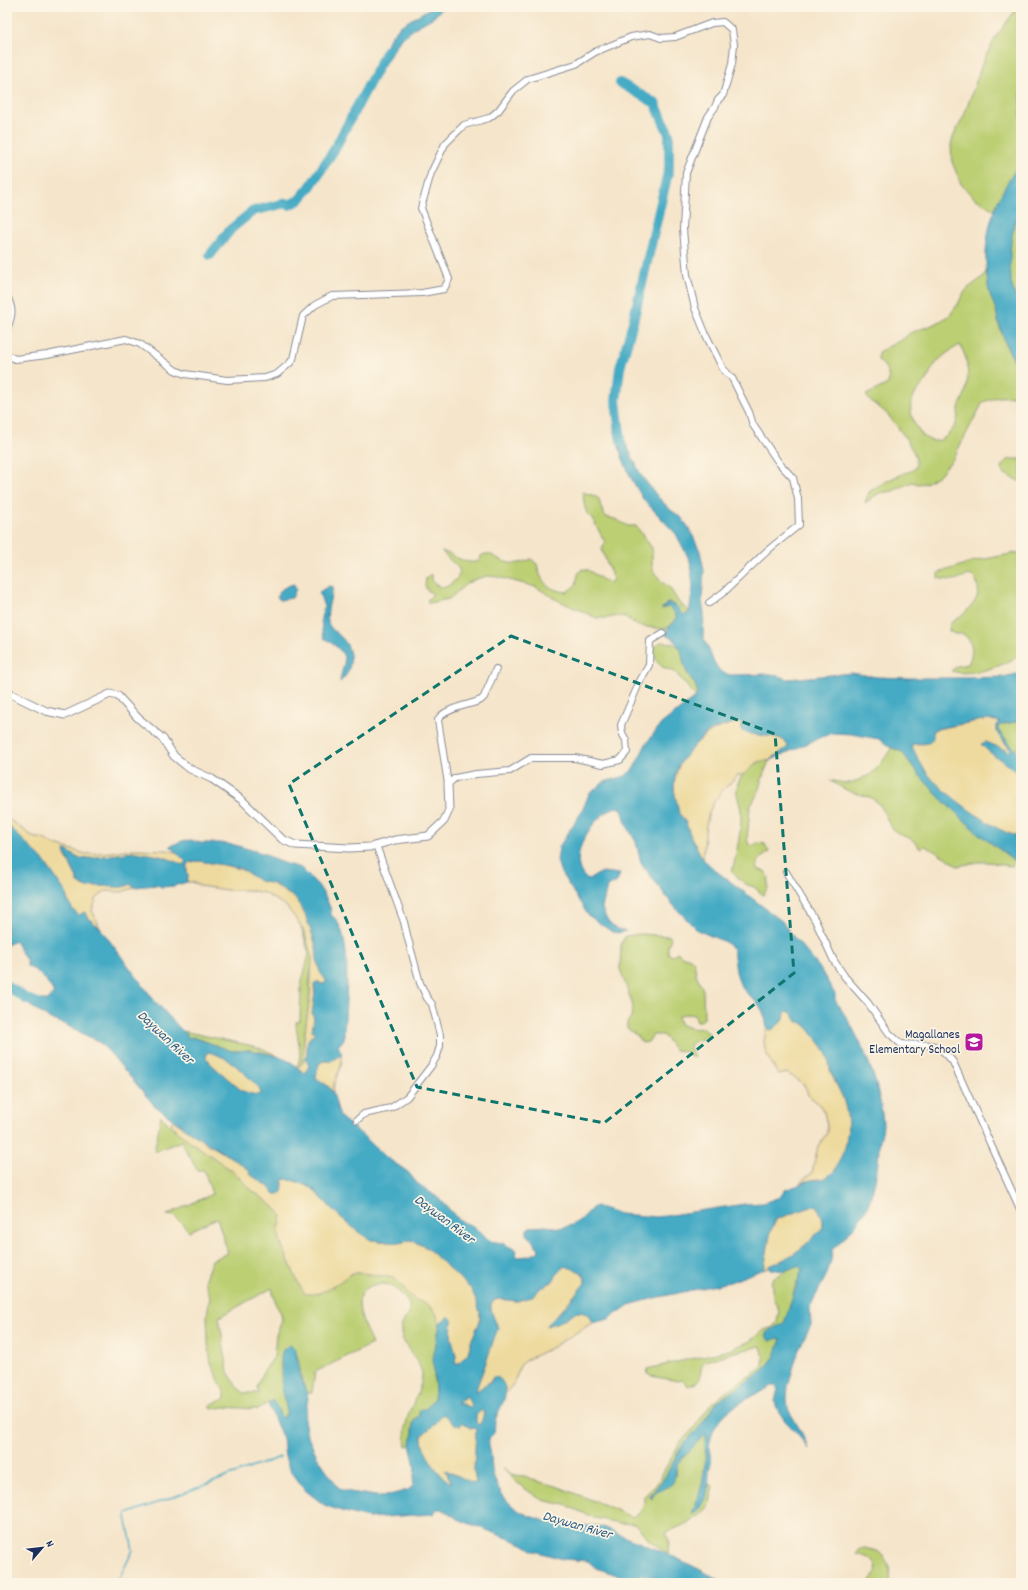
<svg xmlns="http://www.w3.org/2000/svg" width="1028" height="1590" viewBox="0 0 1028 1590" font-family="Dekko,sans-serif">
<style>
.green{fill:#bccf73;stroke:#6c7f68;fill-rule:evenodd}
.sand{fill:#eeda9e;stroke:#84847e}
.water{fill:#44aac4;stroke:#306c91;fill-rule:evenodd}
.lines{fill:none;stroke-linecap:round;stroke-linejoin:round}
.stream{stroke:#44aac4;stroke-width:1.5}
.river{stroke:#44aac4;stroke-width:10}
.minor-casing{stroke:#888a94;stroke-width:8}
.tertiary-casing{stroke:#888a94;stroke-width:9}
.minor{stroke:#fff;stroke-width:6}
.tertiary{stroke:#fff;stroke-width:7}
.marked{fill:none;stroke:#0f766e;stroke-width:3;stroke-dasharray:8 5;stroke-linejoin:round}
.labels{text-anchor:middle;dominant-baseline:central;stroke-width:3.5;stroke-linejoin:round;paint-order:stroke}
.poi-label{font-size:13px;fill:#1b2f5e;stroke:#fcf5e5;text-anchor:end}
.water-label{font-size:14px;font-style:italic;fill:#295a82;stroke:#fcf5e5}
</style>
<rect width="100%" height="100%" fill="#fcf5e5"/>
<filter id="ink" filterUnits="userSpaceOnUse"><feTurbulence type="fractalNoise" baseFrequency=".025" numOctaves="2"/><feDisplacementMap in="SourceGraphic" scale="8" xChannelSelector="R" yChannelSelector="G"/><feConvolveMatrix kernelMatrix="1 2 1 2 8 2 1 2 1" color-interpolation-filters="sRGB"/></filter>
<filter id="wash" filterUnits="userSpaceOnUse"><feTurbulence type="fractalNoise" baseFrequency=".012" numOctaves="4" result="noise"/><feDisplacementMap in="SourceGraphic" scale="16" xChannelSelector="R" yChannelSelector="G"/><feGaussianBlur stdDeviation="0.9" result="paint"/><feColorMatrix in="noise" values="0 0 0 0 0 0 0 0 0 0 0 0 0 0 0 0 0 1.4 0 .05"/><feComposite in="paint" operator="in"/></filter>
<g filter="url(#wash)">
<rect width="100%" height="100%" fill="#f5e5ca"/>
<path class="green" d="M1018 7H1021V162L1010 178 994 210 973 197 961 184 952 162 951 145 953 137 964 116 982 64 991 46 997 35Z
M1021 212V317C1018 305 1012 293 1011 281 1008 260 1007 228 1021 212Z
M987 270 990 293 996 309 998 323 1007 348 1016 363 1021 370V396L998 397 983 402 953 459 939 475 926 483 918 484 912 482 893 491 879 493 865 503 869 492C880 484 892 478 904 473 908 472 913 471 915 468 923 457 894 422 886 413 880 407 870 403 866 395L888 384C890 373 886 367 878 360V352L903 339 910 333 937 323 949 316 958 304 962 296 967 289 983 277ZM960 345C970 361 970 387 961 403 957 410 959 417 956 424 954 428 948 435 944 438 926 451 908 420 911 404 915 389 920 390 927 379 929 377 929 373 931 371 937 359 949 351 960 345Z
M1011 459H1021V482L1005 474 1001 470 1002 465 1006 461Z
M582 492 595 496 599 499 601 508 606 517 615 519 628 526H636L652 548V566L654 572 662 582 670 588 679 603 689 611 688 615 681 616 674 604 669 602 665 605C672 606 674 612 677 618L669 627 663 629 638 626 625 617 620 616 607 618H597L557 600 536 587 498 577 487 576 476 579 466 584 449 599 429 603 427 600 433 594 428 591 425 586 426 578 429 575H432V579L434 584C442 588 445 589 452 583 471 568 449 564 442 551 454 555 469 567 480 560L481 556C488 550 498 560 506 562 515 565 523 563 531 559L537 564C541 582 547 590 567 592L576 585 578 574 582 569 588 570 608 583 611 582 613 579 602 550 605 542 592 518C583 513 585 501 582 492Z
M1021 552V655C1003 666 972 677 951 671L957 666 968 664C974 653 973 641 963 634H955L949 631 950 624C962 614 984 602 977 583 976 580 975 578 972 576 966 574 960 579 954 580 949 580 943 579 938 578V573L975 561Z
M661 642C670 643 676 642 681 650 681 653 686 672 688 674 693 683 699 686 696 697L676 673C672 670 668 670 663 667 657 664 652 654 654 647Z
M1021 721V742L1016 751 998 730V726L1004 724Z
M890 747 902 752 916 771 939 797 979 834 1011 858 1014 862 1012 866C1003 866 995 862 986 862 976 861 967 865 957 866L947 858 925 846 920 849C910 834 905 839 895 831 887 825 885 811 879 804 872 796 861 795 851 792 843 789 836 784 829 780L844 783H852L871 774 880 765 891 749Z
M765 760 769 761 764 773 757 795 750 807 747 840 749 844 752 846 758 843 765 844 769 852 760 859 757 866 759 870 765 871 769 878 768 881V888L763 895 754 887 745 884 732 872C736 856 742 828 741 811 740 803 736 795 737 787 739 775 753 763 765 760Z
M301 927 311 952 312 965 310 977V996L304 1039 303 1063 297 1067C304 1053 296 1037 296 1022L300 1021 301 985 309 954Z
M640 934 670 936 671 939 668 945V953L672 956 677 952 683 957H688L693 960 695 966 696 974 703 990 704 1018 701 1021H697L695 1016C691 1013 681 1014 678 1017L680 1024C690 1029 693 1029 704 1028L709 1034C704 1042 681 1039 694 1055L693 1058 686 1052 675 1050 663 1035H653L648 1042 642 1043 636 1035 627 1028V1023L631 1017 633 1006 620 969 621 945 625 936Z
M183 1031 253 1046 270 1052 277 1056 251 1050 232 1051 193 1037 189 1038Z
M161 1116 177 1132 234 1172 248 1187 274 1207 282 1216 279 1230 280 1242 297 1280 317 1294 338 1283 346 1276 355 1273H362L394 1278 410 1295 426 1303 435 1311 440 1323 434 1379 435 1392 434 1398 426 1409 414 1420 413 1424V1436L410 1445 406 1446C405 1439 405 1432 406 1425 408 1408 421 1393 422 1376 423 1364 404 1349 401 1333 399 1323 412 1314 409 1305 405 1296 393 1284 384 1284 344 1284 362 1322 372 1344L315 1372 312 1393H306C299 1378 302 1358 291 1344L280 1359 282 1392 287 1410 284 1418 281 1417 277 1407 270 1401 258 1410 256 1409 224 1407 211 1409 210 1406C213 1402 220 1402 225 1398V1394L211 1363 208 1344 207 1315 210 1296 204 1281 212 1260 228 1253 217 1218 189 1231 174 1216 167 1215 212 1194 204 1170H197L181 1141 154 1152ZM272 1288 276 1305 281 1313 282 1320 276 1335 274 1357 262 1374 257 1387 259 1393H244L238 1388 228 1372 219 1317Z
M800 1265 802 1269 801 1274 795 1286 786 1320 781 1326 772 1329 778 1338 781 1339 775 1356 764 1370 717 1402 698 1429 680 1449 665 1477 650 1496 652 1499 653 1494 674 1480 677 1464 705 1433C706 1455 705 1492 693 1511L697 1512 702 1506 709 1484 713 1486C711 1491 712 1497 710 1502 705 1518 680 1526 666 1533L669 1540 668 1554 650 1541 637 1526 634 1524 619 1523 595 1518 565 1505 542 1500 521 1486 503 1469 514 1475 525 1476 536 1481 556 1486 612 1508 631 1517 634 1516 641 1511 644 1504V1496L656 1485 679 1444 693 1429 711 1404 735 1385 762 1368 764 1358 761 1346 735 1352 703 1362 698 1382 688 1386 683 1380 678 1381 651 1376 648 1374 647 1369 729 1350 750 1341 764 1330 773 1327 777 1322 779 1310 773 1298V1286L771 1283 773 1278 791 1268Z
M864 1548C868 1549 874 1550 877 1551 888 1557 892 1572 890 1583H869C871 1580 875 1576 876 1572 879 1561 865 1556 857 1554L859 1550Z"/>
<path class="sand" d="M988 719 1000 722 996 726V731L999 735 1011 750 1009 752 1007 751 986 742 981 744 1014 769 1021 776V836C1000 837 946 794 932 779 923 769 917 757 911 744H924L933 730Z
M739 722 744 723 741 726 742 731C754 738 785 732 788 747L769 761C757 759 754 766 746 773 743 775 740 775 737 776 733 779 730 784 726 787 703 810 706 829 703 859 696 848 690 836 686 823 684 819 681 817 679 813 677 809 676 803 675 798 672 778 678 763 692 748 705 733 720 726 739 722Z
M7 818 35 838H41L56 845 86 854 112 852 132 849 166 850 176 852 187 862 182 865 164 857 134 852 83 859 78 858 66 851 64 853 77 878V882L84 887H89L96 885 122 887 131 884 135 887 122 892 105 891 97 898 92 910 100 928 88 918V915L79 916 73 910 67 899 66 893 44 861 7 824Z
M199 861C232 864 258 874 285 892 288 895 292 895 295 898 304 908 311 930 315 943 320 957 314 968 326 980V983L322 984 318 981 314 985C315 996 314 1008 314 1018 314 1025 311 1028 315 1034 303 1040 310 1047 306 1058L309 1065 306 1073 303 1072 297 1067 303 1063 304 1039 310 996 312 959 305 933 296 919 286 906 264 893 247 890H226L200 886 192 882H187L188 879 187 865 190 862Z
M787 1011 792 1013 797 1021C807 1023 826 1048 828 1058 829 1063 829 1068 831 1073 834 1081 839 1089 843 1098 846 1107 848 1117 848 1128 848 1142 843 1159 834 1171 825 1182 818 1177 807 1181 804 1181 801 1184 799 1185L801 1181 812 1173 818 1146 827 1133V1125L824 1112 819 1104 808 1095 806 1088 802 1083 787 1073 778 1075C770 1058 759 1050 767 1028L771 1030 784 1020 785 1013Z
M209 1052C232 1058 243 1072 259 1088L261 1094 256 1095 242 1091 212 1065 206 1058V1054Z
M342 1054C344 1068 332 1080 333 1093L328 1086 316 1078 318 1064 323 1061H331Z
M173 1120 204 1142 232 1158 248 1169 251 1175 268 1186 275 1194 283 1189V1181L286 1179 295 1181 312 1188 337 1214 358 1232 378 1241 400 1243 411 1240 431 1250 472 1290 474 1295 480 1312V1321L472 1339 468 1353 461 1362 455 1364 456 1355 451 1336 452 1320 447 1318 440 1323C432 1300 426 1307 410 1296 404 1291 400 1281 393 1278 386 1276 360 1272 353 1273 347 1275 343 1280 338 1283 328 1290 315 1297 304 1293L297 1280 280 1241 279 1230 282 1216 274 1207 248 1187 234 1172 177 1132 171 1122Z
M817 1205 823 1220V1227C804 1249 790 1257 764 1269L771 1230 777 1219Z
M565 1266C574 1267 586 1272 585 1283L547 1326C551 1323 555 1323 559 1322 573 1316 572 1308 590 1315L592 1323 551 1348 524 1361 520 1366 514 1383 506 1393 504 1385 492 1379 476 1392 477 1387 487 1360 497 1324C492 1316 486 1304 498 1299L517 1301 531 1297 542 1287 552 1282 560 1270Z
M466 1396 472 1405 470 1407H468L463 1404H457Z
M482 1409C485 1415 482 1420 479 1425L476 1423V1415Z
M442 1414 445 1415 451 1421 464 1423 470 1428 474 1427 476 1430 474 1471 476 1482 475 1484 446 1470 452 1484C440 1478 420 1450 422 1435L434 1425Z"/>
<path class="water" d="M432 7H443L434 17 416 27 400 40 381 69 380 58 391 36 400 26Z
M1021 162V212L1014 224 1010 251 1011 282 1021 317V370C1008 354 1002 335 997 315 996 307 991 300 989 292 980 241 991 203 1021 162Z
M616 417 623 438 641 475 658 497 672 511 681 517 689 528 700 551 704 570 702 600 704 613 703 636 713 660 719 670 723 673 731 675 771 674 788 679 852 673 877 677 908 678H966L1003 677 1021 673V721L1004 724 998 726V730L1021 757V776C1009 763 992 757 981 744L986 742 1010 752 1011 750 999 735 996 731V726L1000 722 988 719 940 728 933 730C935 750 922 740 911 745 917 757 923 769 932 779 947 794 1000 837 1021 836V863L1011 858 979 834 939 797 916 771 902 752 890 747 879 739 852 734 832 733 810 742 769 761 788 747C786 732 754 738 742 731L741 726 743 723 739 722 726 725 712 730 702 737 685 756 678 766 675 776 674 789 679 813 686 823 691 837 703 859 716 871 727 879 783 922 792 935 819 967 835 994V1000C860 1036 880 1079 883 1124 883 1131 880 1138 879 1145 879 1164 874 1196 864 1213 856 1226 844 1239 832 1250L831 1261 827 1274 810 1307 811 1325 799 1349 788 1386 787 1400 788 1409 802 1433 808 1449 798 1434 786 1422 777 1409 775 1401 778 1389 775 1386H772C754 1396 728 1406 717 1424 713 1430 710 1440 709 1447 709 1452 712 1458 711 1463 711 1466 709 1468 709 1471 708 1489 709 1504 692 1515L702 1485 706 1457 705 1434 677 1464 674 1480 672 1484 664 1489 653 1494 652 1499 650 1496 665 1477 684 1443 698 1429 717 1402 764 1370 775 1356 781 1339 778 1338 770 1341 765 1336 767 1332 784 1323 802 1269 799 1265 785 1271 770 1269 769 1266C791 1258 808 1245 823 1227V1220L817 1205 776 1219 771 1230 764 1269 730 1282 655 1298 629 1305 609 1319 592 1323 590 1315C573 1308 573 1315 561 1321 556 1324 550 1324 546 1326L568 1304 585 1283V1277L581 1272 565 1266 560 1270 552 1282 542 1287 531 1297 517 1301 498 1299 494 1300 490 1305 492 1313 498 1328C493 1341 489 1354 484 1368 481 1376 477 1383 476 1392 481 1388 485 1384 491 1382L493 1377C498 1377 500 1378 503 1383 510 1394 500 1407 496 1418 494 1423 495 1428 494 1433 485 1442 490 1445 491 1456 492 1460 491 1464 492 1468 494 1485 506 1504 521 1512 536 1520 564 1526 580 1526 587 1526 592 1525 599 1526 609 1529 620 1535 630 1539 662 1551 694 1565 724 1583H662L650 1576 638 1575 629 1579 596 1568 588 1561 563 1559 534 1551 523 1544 460 1520 442 1509H437L433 1514 368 1518 341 1511 324 1505 305 1490 289 1468 285 1457 283 1439 268 1404 272 1400 277 1407 281 1417H284C290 1409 283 1400 282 1391 281 1385 282 1381 282 1375 283 1366 279 1359 283 1350L291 1344 296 1352 300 1374 308 1398 304 1420 307 1435 317 1456 337 1486 342 1490 350 1492 382 1497 408 1490 413 1486 415 1466 410 1445 413 1436V1424L419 1415V1411L421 1409H426L434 1398 435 1392 433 1358 440 1323 449 1316 452 1320 451 1336 456 1355 455 1364H458L468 1353 472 1339 480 1321V1312L472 1290 426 1247 411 1240 399 1243 371 1240 358 1232 337 1214 312 1188 295 1181 286 1179 283 1181 282 1192 279 1194H275L268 1186 251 1175 248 1169 232 1158 187 1130 154 1105 110 1053 99 1042 64 1024 48 1018 19 998C29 997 37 1001 47 1000L54 993C48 981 39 972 27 966V962L15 941 7 945V824L44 861 66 893 67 899 73 910 79 915 85 912 88 918 100 928 154 1000 189 1038 193 1037 232 1051 251 1050 277 1056 291 1062 303 1072 306 1073 309 1065 306 1058C309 1047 303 1040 315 1034L312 1030 314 1018 312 1014 315 993 314 985 316 982 322 984 326 983V980L320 972 317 959 316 945 305 914 295 898 274 884 259 881 240 868 199 861 190 862 187 865 186 868 188 875 187 882 174 886 162 887 157 885 135 887 131 884C119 892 101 882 87 888L77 882V878L64 851 66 850 78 858 83 859 134 852C151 854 167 856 182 865L186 862 170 846 182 841 191 840 201 843H219L235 845 265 854 277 861 301 868 318 885 326 898 331 910V915C356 931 344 1012 344 1039L338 1046 342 1054 331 1061H323L319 1064 316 1078 328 1086 333 1093 340 1117 360 1133 386 1157 408 1172 417 1183 441 1200 456 1217 463 1222 473 1226 490 1241 502 1243 516 1250V1255L518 1257 529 1256 538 1252 539 1249 527 1234V1229L530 1227 546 1226 561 1228 572 1225 583 1218 592 1208 596 1206 620 1214 657 1217 745 1204 763 1203 780 1197 785 1190 799 1185 807 1181 823 1179 830 1175 835 1170 845 1148 848 1129 847 1113 843 1098 831 1072 828 1057 823 1047 807 1027 801 1022H797C794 1016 793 1013 787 1011L785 1013 784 1020C779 1023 776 1028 771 1030L767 1028C765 1017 763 1007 754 1000 750 995 744 992 741 986 735 975 735 962 733 949L725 942 697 930 672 904 641 863 636 842 627 826 622 809 617 807C594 813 562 861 588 880L602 872 620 874 617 882 607 887 602 908C607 922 610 928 626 931L618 933 612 932 588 915 561 873 557 861 559 847 582 811 589 794 604 782 625 776 630 772 634 768 646 744 661 724 696 697C699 686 693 683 688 674 686 672 681 653 681 650L674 639 667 636 665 634C667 627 674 625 677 618L675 613 669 607 661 609 668 603 676 606 683 615 689 613 693 587 690 561 676 534 643 499 631 478 622 457 615 433ZM209 1052C232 1058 243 1072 259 1088L261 1094 256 1095 242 1091 212 1065 206 1058V1054ZM466 1396 472 1405 470 1407H468L463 1404H457ZM482 1410 484 1413 482 1421 479 1425 476 1422V1415ZM442 1414C449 1417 452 1425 461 1426V1422L464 1423 470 1428 474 1427 476 1430 474 1471 476 1482 475 1484 445 1470 452 1483C439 1478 420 1449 422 1435L434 1425Z
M294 584 296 589 292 598 280 600 277 597C279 589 286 586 294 584Z
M329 586 333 587C331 598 326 611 328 622 330 630 337 632 342 638 354 651 353 671 340 682 340 676 343 670 344 664 347 652 333 644 324 638L322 631 321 618 324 607 319 592Z"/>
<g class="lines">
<path class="stream" d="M117 1583 133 1550 126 1517 127 1514 280 1457"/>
<path class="river" d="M620 83 655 103 669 134V168L633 322 620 368 616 401 621 441
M210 255 231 229 253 211 286 203 289 205 299 200 310 187 334 150 387 50
M7 986 26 999 36 1002"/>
</g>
</g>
<g filter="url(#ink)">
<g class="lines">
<g class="minor-casing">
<path id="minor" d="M7 296C14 311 12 315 7 330
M7 355 15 359 47 355 126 339 140 344 175 370 185 374 227 380 265 378 277 374 290 363 293 359 303 316 315 305 332 296 422 293 444 289 449 279 421 208 431 173 445 144 464 125 489 118 498 111 513 91 528 79 576 64 595 52 631 37 650 34 661 38 675 37 712 23 723 22 732 30 734 45 732 64 723 95 718 100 715 107 708 117 686 173 683 229 687 275 695 308 706 335 723 369 732 378 749 412 753 425 779 463 793 478 798 499 799 525 768 550 724 592 709 603
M448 784 455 778 476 774 510 771 531 758H575L603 764 620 760 627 752 626 740 622 733 621 725 640 681 649 665 650 641 663 633
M448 784 438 720C442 709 470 705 481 700L484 697 496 669
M786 872 815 920 834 961 845 977 868 1003 889 1033 901 1044C928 1047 933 1037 953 1062L1021 1211
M357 1120 364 1114 391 1108 407 1097 431 1066 437 1056 440 1046V1035L432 1004 427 998 420 983 408 939 404 922 376 845"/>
</g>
<g class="tertiary-casing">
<path id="tertiary" d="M7 688 11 694 46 711 65 715 110 694 118 696 138 718 163 739 174 756 190 769 212 779 242 800 282 839 295 845 349 848 370 847 395 840 428 836 444 821 449 810 448 784"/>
</g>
<use href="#minor" class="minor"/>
<use href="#tertiary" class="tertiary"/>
</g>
</g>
<path class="marked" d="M511 636 775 734 794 973 604 1123 417 1087 289 784Z"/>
<defs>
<g id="school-square" transform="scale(1)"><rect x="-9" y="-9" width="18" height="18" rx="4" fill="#b5179e" stroke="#fcf5e5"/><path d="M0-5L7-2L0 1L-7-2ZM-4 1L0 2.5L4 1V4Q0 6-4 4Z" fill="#fff"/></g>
</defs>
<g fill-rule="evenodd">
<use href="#school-square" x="974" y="1042"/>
</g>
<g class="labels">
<g class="poi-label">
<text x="960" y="1035">Magallanes<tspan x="960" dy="15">Elementary School</tspan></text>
</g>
<g class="water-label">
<text transform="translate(165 1038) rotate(43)">Daywan River</text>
<text transform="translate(444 1220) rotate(37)">Daywan River</text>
<text transform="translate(577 1526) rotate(16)">Daywan River</text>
</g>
</g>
<rect width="1028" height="1590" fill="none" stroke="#fcf5e5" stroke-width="24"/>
<g transform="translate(42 1548) rotate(62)" stroke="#fcf5e5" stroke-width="3" paint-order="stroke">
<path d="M0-3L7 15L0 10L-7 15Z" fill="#1b2f5e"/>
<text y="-6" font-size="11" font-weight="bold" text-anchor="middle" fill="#1b2f5e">N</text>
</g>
</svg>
